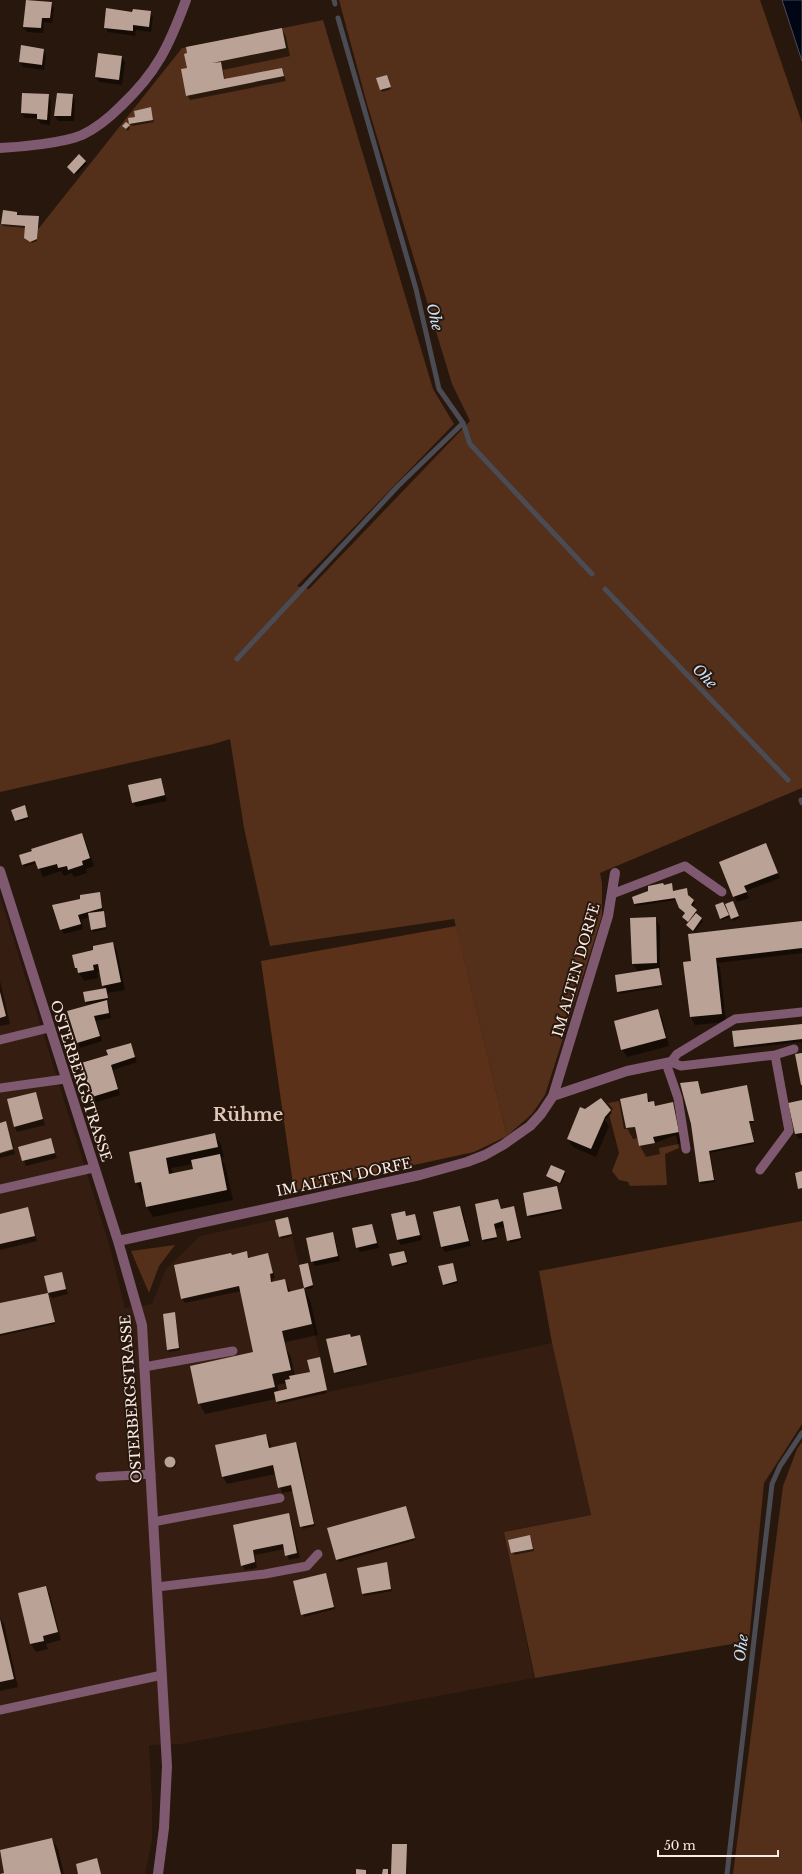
<svg xmlns="http://www.w3.org/2000/svg" width="802" height="1874" viewBox="0 0 802 1874" font-family="'Libre Baskerville',serif">
<style>
.built{fill:#351e11}
.green{fill:#542f1a}
.forest{fill:#5c3119}
.water{fill:#000615;stroke:#4b4b53}
.shadow{fill:#0007;fill-rule:evenodd}
.lines{fill:none;stroke-linecap:round;stroke-linejoin:round}
.stream{stroke:#4b4b53;stroke-width:5}
.building{fill:#baa296}
.service{stroke:#7f5970;stroke-width:9}
.minor{stroke:#7f5970;stroke-width:10}
.labels{text-anchor:middle;dominant-baseline:central;stroke-width:4;stroke-linejoin:round;paint-order:stroke}
.street-label{font-size:14px;fill:#f9ece5;stroke:#28170d}
.water-label{font-size:15px;font-style:italic;fill:#cae2f9;stroke:#28170d}
.district-label{font-size:18px;font-weight:bold;fill:#dfc7ba;stroke:#28170d}
</style>
<rect width="100%" height="100%" fill="#28170d"/>
<path class="built" d="M0 896 109 1244 125 1308 152 1304 166 1269 200 1236 288 1217 328 1392 552 1343 591 1515 504 1532 534 1678 180 1744 149 1745 152 1801V1841L145 1874H0Z"/>
<path class="green" d="M339 0H760L802 123V788L600 873 602 883V916L545 1095 532 1114 507 1136 454 919 270 946 244 828 230 739 214 744 0 792V224L39 228 182 48 323 20 433 389 454 424 297 586 309 589 470 421 452 384 367 104Z
M619 1101 624 1129 635 1127 639 1146 655 1143 676 1135 679 1148 665 1154 667 1185 630 1186 628 1182 619 1180 612 1171 619 1153 609 1114 613 1109 608 1103Z
M802 1221V1424L764 1483 749 1641 535 1678 504 1532 591 1515 552 1343 539 1271Z
M175 1245 159 1266 149 1293 131 1251Z
M802 1442V1874H733L783 1486 797 1449Z"/>
<path class="forest" d="M456 926 507 1136 474 1152 294 1191 261 961Z"/>
<path class="water" d="M782 0H802V61Z"/>
<path class="shadow" d="M51 3 54 8 52 23 44 22 43 33 27 32 24 27Z
M150 12 153 17 151 32 136 30 135 36 108 32 105 27Z
M282 29 286 37 290 56 223 70 225 80 282 69 286 81 190 100 187 95 189 69Z
M43 50 46 55 44 70 23 67 20 62Z
M122 57 125 62 122 85 99 82 96 77Z
M388 78 391 89 382 92 377 79Z
M57 94 72 95 75 100 74 121H58L55 116Z
M48 95 51 100 50 125 41 124 37 118H25L22 113Z
M150 108 154 122 132 126 130 124 137 117Z
M123 126H129L130 128 128 131Z
M85 161 87 164 76 175 68 167Z
M16 212 18 216 39 217 37 241 32 243 26 240V228L3 226 2 224Z
M161 779 167 801 136 807 133 802Z
M26 809 29 819 17 822 16 820Z
M82 834 86 842 94 866 86 869 87 873 74 877 72 873 64 876 61 871 43 877 37 863 24 867 23 865 20 856Z
M766 844 780 878 746 891 749 898 737 902 721 862Z
M671 884 674 892 686 889 689 897 695 903 692 907 703 921 694 932 687 926 689 923 683 917 686 914 681 910 676 900 636 906 635 904 634 897Z
M99 893 107 929 93 932 90 917 81 920 83 929 64 934 61 929Z
M733 902 740 918 733 921 731 917 722 920 716 906Z
M655 918 660 926V970L662 987 619 994 618 991 638 972 633 964Z
M802 922V953L717 963 720 967 726 1022 695 1025 691 1017 684 963 693 962Z
M113 943 117 951 125 990 107 993 108 1000H106L109 1006 111 1018 96 1021 102 1041 80 1048 78 1043 100 1003 99 1002 87 1004 86 1002 105 989 100 972 97 973 98 978 84 981 76 968 73 956 95 951Z
M0 981 10 1024 0 1026Z
M658 1011 662 1018 669 1046 627 1057 622 1049Z
M802 1025V1042L736 1049 735 1046Z
M130 1044 137 1062 113 1070 120 1095 96 1102 83 1064 109 1056Z
M747 1088 754 1123H750L754 1144 710 1153 715 1182 701 1184 692 1124 701 1095Z
M36 1093 45 1125 17 1132 14 1126Z
M646 1094 651 1103 654 1102 657 1107 672 1103 678 1114 684 1143 659 1148 660 1154 646 1157 640 1146 638 1138 633 1139 627 1128 621 1100Z
M601 1099 612 1113 605 1120 609 1126 596 1157 573 1147 568 1139 588 1111Z
M802 1101V1138L799 1139 796 1134Z
M6 1122 14 1148 0 1152V1124Z
M215 1135 221 1145 224 1157 221 1158 225 1165 233 1200 153 1217 147 1207 144 1193H142L136 1182 130 1153ZM193 1164 195 1170 173 1174 171 1168Z
M50 1139 57 1158 26 1166 20 1148Z
M14 1150 15 1154 0 1158V1154Z
M564 1172 566 1174 561 1184 547 1176Z
M557 1187 562 1211 530 1218 528 1216Z
M498 1200 502 1210 514 1207 522 1240 510 1243 505 1227 495 1229 497 1239 484 1242 483 1239Z
M460 1207 463 1212 471 1246 445 1252 442 1247 434 1213Z
M27 1208 37 1241 0 1250V1215Z
M404 1212 407 1217 415 1215 422 1240 401 1245 398 1240Z
M288 1220 292 1236 281 1239 276 1221Z
M372 1225 379 1248 360 1252 357 1247Z
M332 1233 335 1238 340 1261 315 1266 312 1261Z
M404 1252 408 1264 395 1267 393 1265Z
M246 1253 250 1258 268 1254 275 1278 272 1279 274 1282 284 1280 291 1292 304 1289 310 1300 318 1335 286 1342 287 1345 284 1340 282 1341 291 1357 295 1376 311 1372 320 1361 327 1393 278 1404 276 1399 205 1414 199 1403 254 1353 241 1291 185 1303 182 1298 232 1256ZM286 1383 288 1390 279 1392 277 1385Z
M452 1264 458 1283 445 1286 443 1284Z
M309 1267 313 1288 306 1289 305 1287Z
M61 1273 68 1294 52 1298 49 1293Z
M49 1294 55 1324 0 1336V1304Z
M174 1313 180 1350 169 1352 164 1315Z
M351 1338 361 1339 367 1367 336 1374 335 1372Z
M266 1435 272 1448 296 1443 299 1448 315 1526 303 1529 293 1491 282 1493 276 1474 227 1484 223 1477Z
M165.5 1463a5.5 5.5 0 1 1 11 0a5.5 5.5 0 1 1-11 0Z
M407 1510 415 1540 339 1562 337 1560Z
M288 1514 291 1519 300 1558 289 1560 285 1549 255 1555 257 1568 245 1570 242 1565 234 1526Z
M531 1538 534 1551 514 1555 509 1540Z
M387 1566 392 1591 364 1596 358 1569Z
M327 1577 335 1609 304 1617 294 1582Z
M46 1587 50 1595 61 1640 46 1644 48 1649 36 1652 31 1644Z
M0 1618 4 1624 18 1687 0 1691Z
M52 1839 58 1849 64 1874H2L5 1873 0 1851Z
M406 1845 407 1874H392Z"/>
<g class="lines">
<path class="stream" d="M334 0 335 4
M338 18 416 289 439 389 463 423 470 444 592 574
M605 589 788 780
M237 659 398 486 463 423
M801 800 802 803
M727 1874 772 1484 780 1466 802 1433"/>
</g>
<path class="building" d="M26 0 52 2 50 18H42L41 28 23 27Z
M106 8 132 12 133 9 151 11 149 27 133 25V31L104 28Z
M282 28 286 48 212 63 221 62 224 79 282 68 284 76 186 96 181 69 187 68 184 54 187 53 186 47Z
M21 45 44 49 42 65 19 62Z
M98 53 122 56 119 80 95 77Z
M387 75 391 87 380 90 376 78Z
M22 93 49 94 47 120 37 119V114L21 113Z
M57 93 73 94 71 116H54Z
M151 107 153 120 129 124 128 118 135 117 134 111Z
M126 122 130 125 126 129 122 126Z
M79 154 86 161 74 174 67 167Z
M3 210 17 212V215L39 216 37 239 30 242 24 238 25 226 1 224Z
M161 778 165 795 132 803 128 785Z
M25 805 28 817 15 821 11 810Z
M82 833 90 858 82 861 83 865 68 870 67 866 58 868 57 864 38 869 35 861 22 865 19 855 32 851 31 849Z
M766 843 778 873 744 886 747 892 733 897 719 862Z
M663 883 664 885 672 883 673 891 687 888 688 895 694 900 691 905 697 910 688 922 682 917 685 913 679 908 675 898 634 904 632 897 648 891V886Z
M100 892 102 908 78 915 81 924 60 930 52 905 80 899V895Z
M733 901 739 916 731 919 725 904Z
M723 902 729 915 720 919 715 905Z
M104 911 106 927 91 930 88 913Z
M696 913 702 918 693 931 686 925Z
M656 917 657 963 632 964 630 918Z
M802 921V948L716 958 722 1014 690 1017 683 962 691 961 688 934Z
M113 942 121 982 102 986 98 964 93 965 94 970 78 973 77 968H75L72 955 93 950V946Z
M659 968 662 985 617 992 615 975Z
M106 988 108 998 85 1002 83 992Z
M0 992 6 1016 0 1018Z
M107 1000 109 1013 94 1016 100 1036 77 1043 67 1011Z
M658 1009 666 1038 621 1050 614 1021Z
M802 1024V1039L734 1047 732 1031Z
M131 1043 135 1057 111 1065 118 1089 92 1097 81 1063 108 1055 106 1050Z
M802 1053V1085H801L795 1054Z
M698 1081 701 1094 747 1085 754 1121H749L754 1142 709 1151 714 1180 699 1182 691 1124 680 1083Z
M36 1092 43 1119 14 1127 7 1099Z
M647 1093 648 1102 654 1101 655 1106 673 1102 679 1132 653 1137 655 1143 639 1146 635 1127 626 1128 620 1099Z
M601 1098 611 1110 605 1117 591 1149 567 1139 580 1107 585 1109Z
M802 1100V1133L795 1134 788 1103Z
M6 1121 13 1149 0 1153V1123Z
M215 1133 218 1147 166 1158 169 1174 193 1169 191 1160 220 1154 227 1190 146 1207 141 1182 135 1183 129 1152Z
M51 1138 55 1153 22 1161 18 1147Z
M551 1165 565 1171 560 1183 546 1176Z
M802 1171V1188L798 1189 795 1173Z
M557 1186 562 1209 527 1216 523 1193Z
M498 1199 501 1209 514 1206 521 1238 507 1241 503 1221 494 1224 497 1237 482 1240 475 1204Z
M460 1206 469 1241 441 1247 433 1212Z
M28 1207 35 1236 0 1244V1214Z
M405 1211 406 1216 415 1214 420 1235 397 1240 391 1214Z
M288 1217 292 1234 279 1237 275 1220Z
M372 1224 377 1243 356 1248 352 1228Z
M333 1232 338 1256 311 1262 306 1238Z
M247 1251 248 1258 268 1253 273 1273 270 1274 271 1282 285 1279 288 1292 304 1288 312 1324 282 1331 291 1370 272 1374 275 1387 198 1404 190 1366 253 1352 239 1286 181 1299 174 1265 231 1253 232 1255Z
M404 1251 407 1262 392 1266 389 1254Z
M308 1263 313 1285 304 1288 299 1265Z
M453 1263 457 1281 443 1285 438 1266Z
M62 1272 66 1289 48 1293 44 1276Z
M48 1293 55 1322 0 1334V1303Z
M175 1312 179 1348 167 1350 163 1314Z
M350 1334 351 1337 360 1335 367 1365 334 1373 326 1339Z
M320 1357 327 1390 276 1402 274 1392 287 1389 285 1380 290 1379 289 1376 310 1372 307 1360Z
M266 1434 269 1448 296 1442 314 1524 300 1527 291 1485 278 1488 273 1465 222 1477 215 1445Z
M164.5 1462a5.5 5.5 0 1 1 11 0a5.5 5.5 0 1 1-11 0Z
M406 1506 415 1538 336 1560 327 1528Z
M289 1513 297 1553 285 1556 283 1544 253 1550 255 1562 241 1566 233 1525Z
M530 1535 533 1549 511 1553 508 1540Z
M387 1562 391 1589 362 1594 357 1568Z
M326 1573 334 1607 301 1615 293 1581Z
M46 1586 58 1632 43 1636 44 1641 30 1644 18 1593Z
M0 1619 14 1679 0 1682Z
M52 1838 61 1874H0L4 1873 0 1850Z
M392 1844H407L406 1874H391Z
M97 1858 101 1874H78L76 1864Z
M356 1869 366 1870V1874H356Z
M383 1869H388V1874H382Z"/>
<g class="lines">
<path class="service" d="M612 894 685 866 722 892
M0 1040 49 1028
M775 1055 794 1049
M666 1063 678 1098 686 1149
M0 1088 65 1079
M760 1170 789 1131 775 1055 681 1066 671 1062 677 1054 735 1019 802 1012
M0 1189 93 1168
M144 1367 233 1351
M100 1477 151 1474
M153 1522 280 1498
M157 1587 265 1574 307 1566 318 1554
M0 1710 162 1675"/>
<path class="minor" d="M0 148C21 147 63 143 82 135 97 128 110 117 121 106 157 72 169 46 186 0
M0 871 118 1241 142 1325 167 1766 164 1828 158 1874
M553 1096 608 916 615 873
M118 1241 420 1175 467 1162 485 1155 503 1145 530 1126 541 1114 553 1096 627 1071 671 1062"/>
</g>
<g class="labels">
<g class="street-label">
<text transform="translate(576 970) rotate(-74)">IM ALTEN DORFE</text>
<text transform="translate(81 1081) rotate(72)">OSTERBERGSTRASSE</text>
<text transform="translate(344 1177) rotate(-12)">IM ALTEN DORFE</text>
<text transform="translate(131 1399) rotate(-94)">OSTERBERGSTRASSE</text>
</g>
<g class="water-label">
<text transform="translate(435 317) rotate(77)">Ohe</text>
<text transform="translate(705 676) rotate(46)">Ohe</text>
<text transform="translate(741 1648) rotate(-83)">Ohe</text>
</g>
<g class="district-label">
<text x="248" y="1115">Rühme</text>
</g>
</g>
<path d="M658 1850v6h120v-6" fill="none" stroke="#f9ece5" stroke-width="2"/>
<text x="664" y="1850" font-size="12" fill="#f9ece5" stroke="#28170d" stroke-width="3" paint-order="stroke">50 m</text>
</svg>
